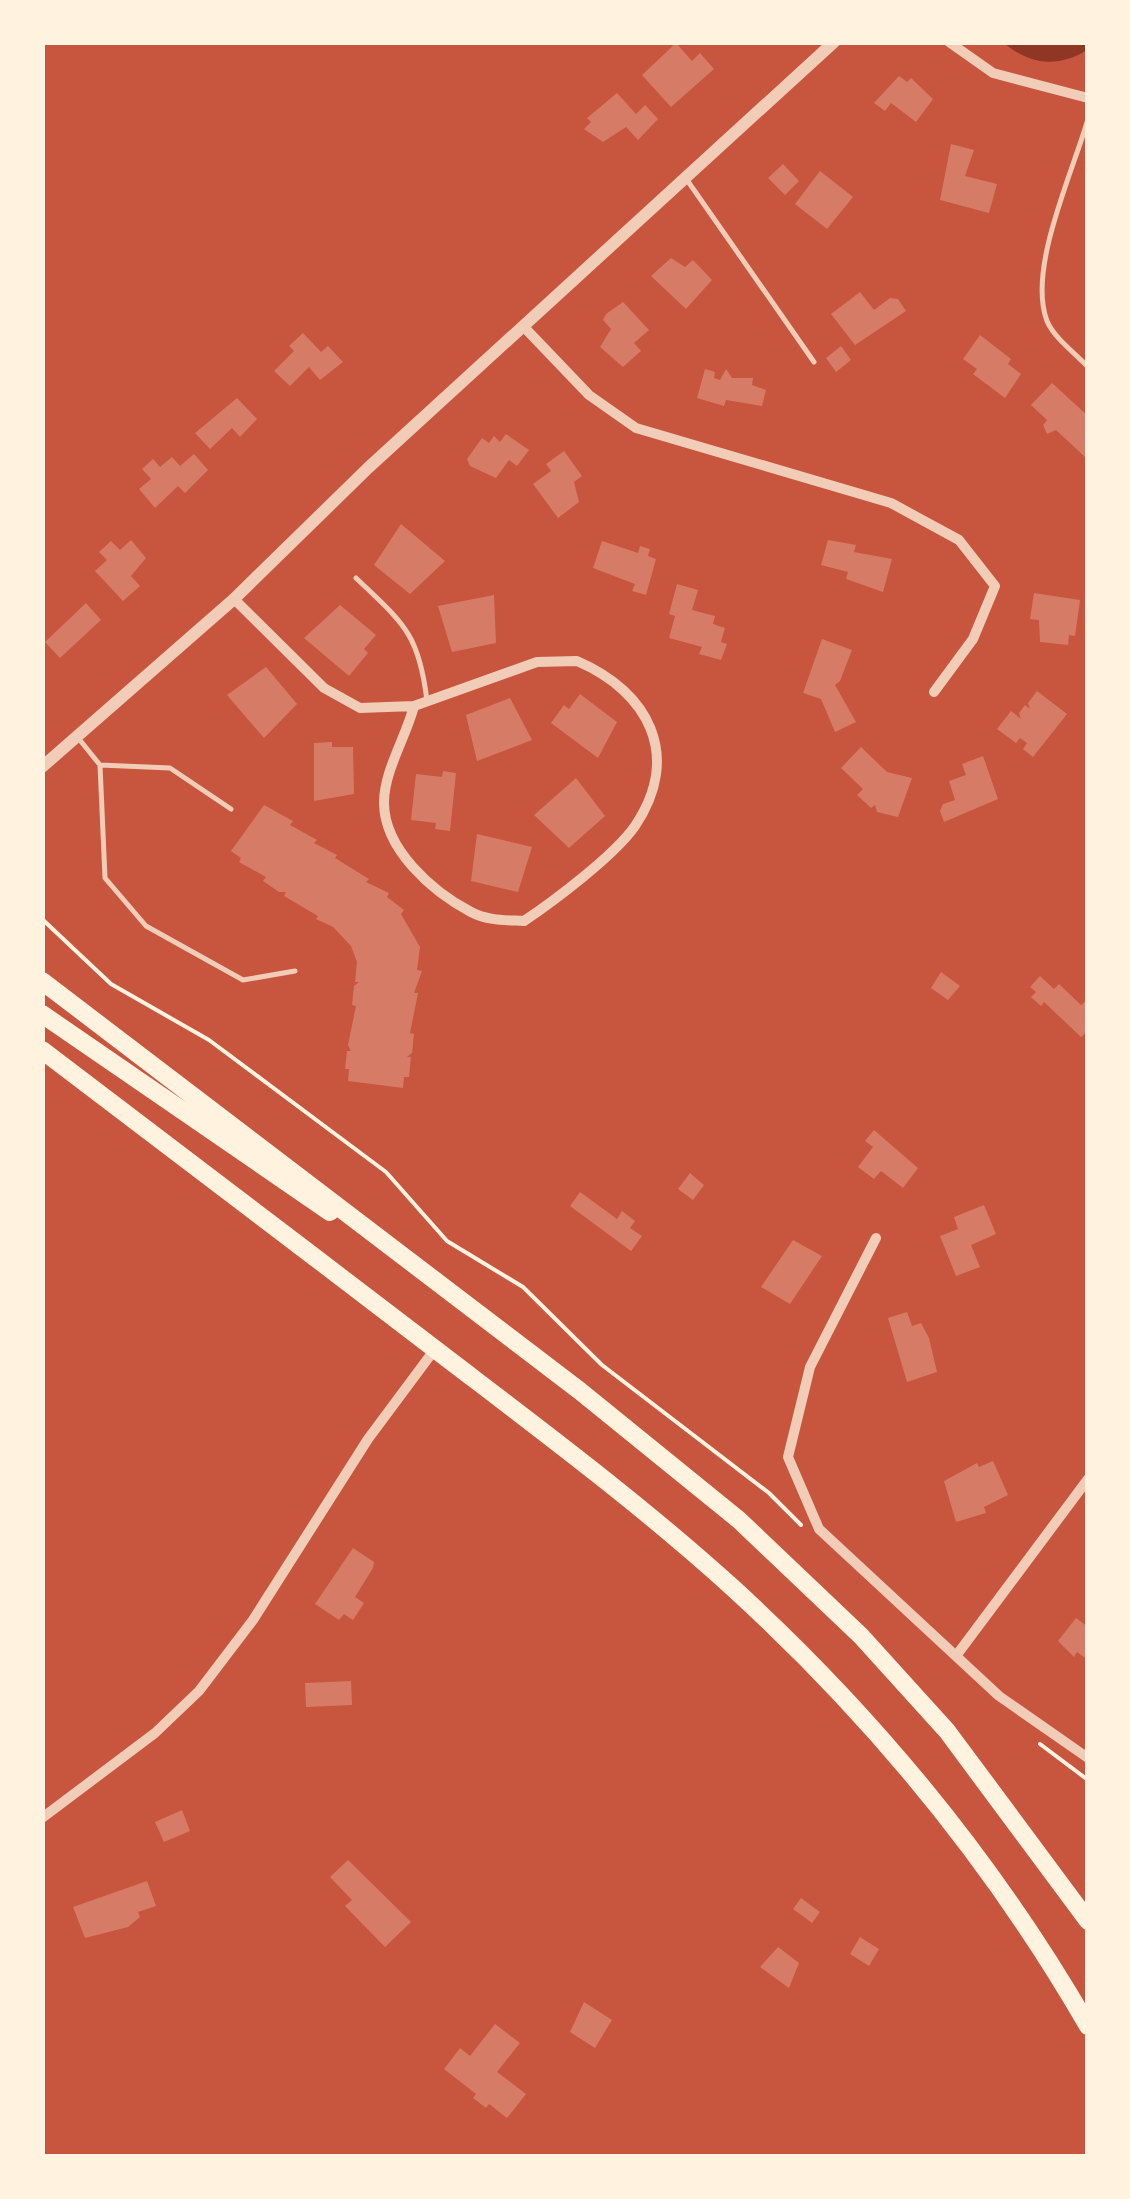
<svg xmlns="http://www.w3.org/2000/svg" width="1130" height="2199" viewBox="0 0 1130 2199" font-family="'Noto Sans',sans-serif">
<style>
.water{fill:#8f3625}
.building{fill:#d67c66}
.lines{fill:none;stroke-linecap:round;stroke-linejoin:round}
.path{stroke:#fff3e0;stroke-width:4}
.service{stroke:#f1ccb7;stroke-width:5}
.minor{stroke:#f1ccb7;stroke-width:10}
.tertiary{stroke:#f1ccb7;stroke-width:12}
.trunk{stroke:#fff3e0;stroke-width:18}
</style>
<rect width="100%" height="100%" fill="#c8553d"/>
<path class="water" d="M1004 43H1087V50C1058 68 1030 65 1004 43Z"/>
<path class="building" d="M676 43 692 61 700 53 714 69 671 107 642 75Z
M899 76 907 82 911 78 933 99 916 122 891 103 885 111 874 103Z
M617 93 636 114 645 105 658 119 638 140 626 127 603 142 584 129 591 122 587 118Z
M951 144 974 150 965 176 997 184 989 213 940 200Z
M783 164 799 181 785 195 768 178Z
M820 171 853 197 827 229 795 204Z
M671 258 685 267 693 260 712 280 686 309 651 276Z
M860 292 874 310 890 298 898 299 906 311 855 345 831 314Z
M623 302 649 330 634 343 641 351 623 367 600 347 611 329 603 320 606 314Z
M303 333 321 352 328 346 343 362 320 380 309 367 290 386 274 371 294 351 289 346Z
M980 335 1011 359 1008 364 1021 374 1005 398 973 374 977 369 963 359Z
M841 346 851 360 836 372 826 358Z
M705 369 715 372 714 378 720 380 726 369 732 378H753L752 385 766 390 762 406 726 400 724 406 697 398Z
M1052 383 1088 416 1085 457 1056 430 1047 434 1043 425 1047 420 1031 405Z
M237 398 257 419 240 437 232 428 210 449 195 433Z
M506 434 529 450 517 466 509 460 496 478 470 466 467 459 482 438 489 443 494 436 500 442Z
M564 451 582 476 574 482 579 502 558 518 533 484 551 471 546 464Z
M194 454 208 470 185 493 178 486 155 508 139 489 151 479 142 469 153 459 160 467 172 457 180 466Z
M401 524 445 561 410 594 374 565Z
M131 540 146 558 131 576 140 586 123 601 95 571 107 560 99 552 111 541 120 550Z
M828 540 856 545 854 552 892 559 883 592 846 579 848 572 821 565Z
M602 541 638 553 640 546 650 549 648 556 656 559 646 595 632 591 635 584 593 568Z
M677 584 698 590 692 610 715 616 713 624 725 628 721 642 727 644 721 660 699 654 702 647 669 638 675 616 669 614Z
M1034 593 1080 600 1075 636 1069 635 1068 645 1040 642 1039 620 1030 619Z
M494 595 496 643 452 652 438 606Z
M86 603 101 620 60 658 45 642Z
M340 605 376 635 364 649 368 653 349 676 304 638Z
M822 639 852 650 840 681 835 685 856 722 835 732 821 699 803 693Z
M266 667 297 704 264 738 227 695Z
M1037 691 1067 714 1033 757 1023 749 1027 743 1020 738 1016 743 997 729 1011 711 1021 719 1019 713 1025 705 1030 709 1028 703Z
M580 694 617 722 598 758 551 723 564 705 569 709Z
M510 698 532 740 477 761 466 715Z
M332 742V747H353L354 794 314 801V743Z
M861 747 887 772 912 778 898 817 877 812 875 805 871 808 857 795 863 789 841 768Z
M983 756 998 799 944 822 940 811 943 804 955 800 949 781 966 775 962 764Z
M443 771 456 773 450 831 435 829 436 823 411 820 416 774 442 777Z
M576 778 605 816 569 848 534 815Z
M264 805 293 821 290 825 317 840 314 843 337 855 335 858 369 879 366 882 389 893 387 897 404 910 401 914 420 947 417 970 422 971 414 993H418L410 1033 414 1034 412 1053 407 1057H411L409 1077H404L403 1088 348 1081 349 1069H345L347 1051H351L348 1045 356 1006 352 1005 354 986 359 982H355L357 962 351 946 333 927 316 919 318 916 284 896 286 892H279L263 881 266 877 239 862 241 858 231 851Z
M477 834 532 847 518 892 471 881Z
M941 972 960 986 948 1000 931 988Z
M1040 976 1054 989 1059 984 1081 1005 1088 999V1031L1081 1037 1044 1002 1041 1006 1031 997 1036 992 1030 987Z
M874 1130 918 1168 903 1188 881 1171 874 1179 858 1167 873 1147 865 1141Z
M690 1173 704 1185 693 1200 678 1189Z
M580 1192 617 1219 622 1211 635 1221 630 1228 642 1236 631 1251 570 1206Z
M984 1205 996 1234 971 1245 980 1267 956 1276 940 1236 958 1229 954 1217Z
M793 1240 822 1256 790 1304 761 1287Z
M907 1312 912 1326 921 1323 929 1338 937 1372 907 1382 888 1318Z
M993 1461 1008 1495 984 1507 986 1513 956 1522 944 1481 977 1463 979 1467Z
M353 1548 374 1562 373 1568 355 1597 364 1603 353 1620 344 1614 339 1620 315 1604Z
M1076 1618 1088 1627V1660L1077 1652 1074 1657 1058 1641Z
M351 1681 352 1705 306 1707 305 1683Z
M182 1810 190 1831 164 1842 155 1822Z
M348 1860 411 1922 385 1947 345 1906 352 1900 330 1877Z
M147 1881 156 1906 138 1912 140 1917 128 1927 85 1938 73 1907Z
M801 1898 820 1912 812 1923 793 1909Z
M860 1937 879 1949 869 1966 850 1954Z
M778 1947 799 1963 789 1988 760 1967Z
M584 2002 612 2020 595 2048 570 2032Z
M495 2024 520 2043 497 2072 526 2094 507 2118 489 2104 486 2108 473 2098 476 2094 444 2069 460 2048 470 2056Z"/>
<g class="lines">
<path class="path" d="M42 919 111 984 209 1040 386 1172 447 1241 523 1287 602 1365 769 1493 801 1525
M1040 1744 1088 1780"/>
<path class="service" d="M1088 119C1073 172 1027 269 1047 321 1054 338 1075 353 1088 367
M687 180 814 362
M356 578C403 623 419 633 427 701
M79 739 100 765 105 878 146 926 243 980 295 971
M100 765 170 768 231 809"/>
<path class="minor" d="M949 42 993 73 1088 98
M523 326 589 395 636 428 891 503 959 540 995 586 973 639 934 692
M234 599 324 688 360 708 414 706
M577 661C649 692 682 756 635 826 615 855 554 901 524 921 506 920 488 921 471 912 433 892 383 849 384 801 385 769 406 737 414 706L537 662Z
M876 1238 810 1367 788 1457 819 1529 999 1696 1088 1758
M956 1656 1088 1479
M42 1818 155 1733 199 1691 253 1620 368 1439 435 1349"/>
<path class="tertiary" d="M42 767 234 599 368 468 834 42"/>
<path class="trunk" d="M42 981 580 1391 739 1520 861 1636 947 1731 1088 1921
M42 1014 330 1212
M42 1050C171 1148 299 1245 427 1343 530 1422 636 1500 733 1588 872 1715 994 1863 1088 2026"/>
</g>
<rect width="1130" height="2199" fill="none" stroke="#fff3e0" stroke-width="90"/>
</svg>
